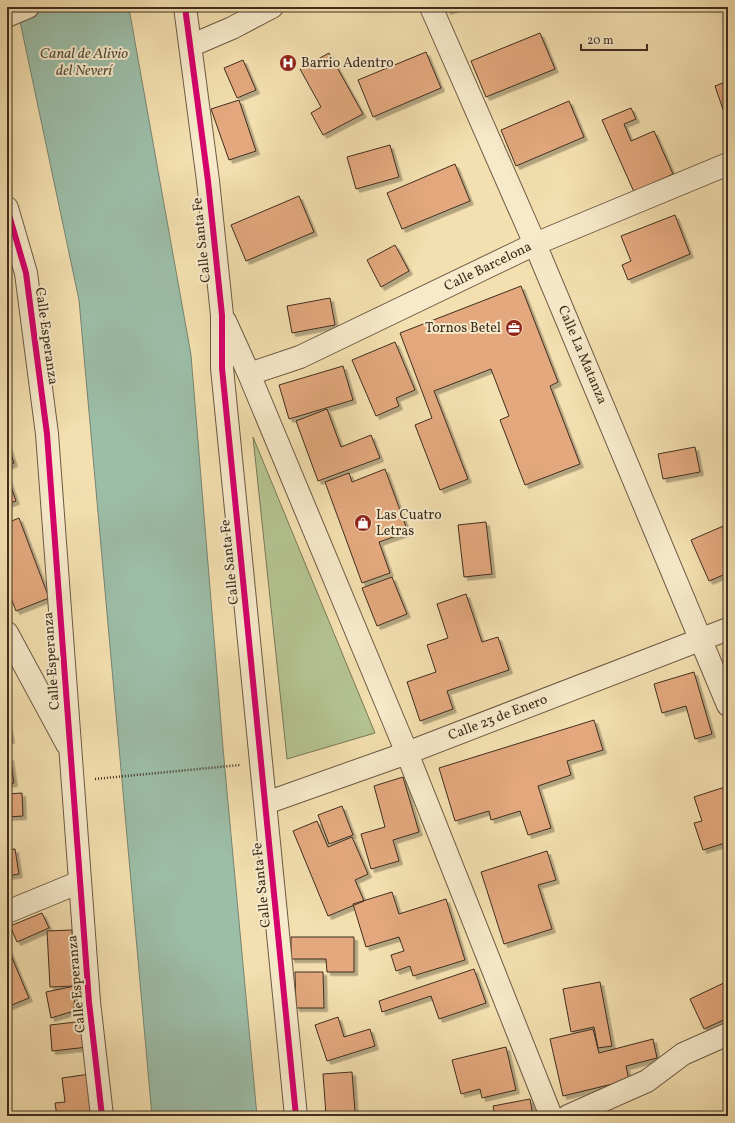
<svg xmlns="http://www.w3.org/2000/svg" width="735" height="1123" viewBox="0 0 735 1123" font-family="Vollkorn,serif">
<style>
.green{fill:#b4c390;stroke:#7a7858}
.water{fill:#9cbda7;stroke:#778471}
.building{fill:#e3a87e;stroke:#3f2e1f;filter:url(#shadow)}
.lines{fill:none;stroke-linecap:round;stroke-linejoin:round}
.minor-casing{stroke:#6c5a43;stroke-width:24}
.path{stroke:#3f2e1f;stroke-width:2.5;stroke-dasharray:1 2;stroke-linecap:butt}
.minor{stroke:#f7eacb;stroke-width:22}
.cycleway-casing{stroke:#f7eacb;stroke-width:8}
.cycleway{stroke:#d6006c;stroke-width:6}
.labels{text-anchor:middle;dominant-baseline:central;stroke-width:4;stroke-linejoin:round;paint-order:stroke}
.poi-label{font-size:14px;fill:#3f2e1f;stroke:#f7eacb;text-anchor:start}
.street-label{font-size:14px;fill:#3f2e1f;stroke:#f7eacb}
.water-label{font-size:15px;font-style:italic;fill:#565241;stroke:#f7eacb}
</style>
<defs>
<filter id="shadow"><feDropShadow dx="3.5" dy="3.5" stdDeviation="0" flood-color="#0004"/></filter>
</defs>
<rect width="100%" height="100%" fill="#f3dfaf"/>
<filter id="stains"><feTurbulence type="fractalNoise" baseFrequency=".005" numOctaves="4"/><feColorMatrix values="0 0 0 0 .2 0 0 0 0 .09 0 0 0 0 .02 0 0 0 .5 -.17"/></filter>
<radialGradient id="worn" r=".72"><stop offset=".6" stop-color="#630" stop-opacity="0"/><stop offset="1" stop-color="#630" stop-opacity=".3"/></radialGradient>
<path class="green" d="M253 437 375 733 287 759Z"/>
<path class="water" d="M17 7H128L130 14 191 355 223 748 257 1116H152L79 300Z"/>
<path class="building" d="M446 7H459L447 11Z
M540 33 555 69 486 97 471 61Z
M426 52 441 88 373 117 358 80Z
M329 53 363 114 323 135 311 113 321 107 300 69Z
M243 60 256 90 237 98 224 68Z
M728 81V124L715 86Z
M239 100 256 151 229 160 211 109Z
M569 101 584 137 516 166 501 130Z
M631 108 636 119 624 124 631 141 654 131 673 174 634 192 602 120Z
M390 145 399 177 356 189 347 157Z
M455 164 470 201 402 229 387 193Z
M299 196 314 232 246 261 231 225Z
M675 215 690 254 628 280 622 265 631 261 621 236Z
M395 245 409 271 381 287 367 260Z
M521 286 558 382 550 386 580 464 525 485 500 420 509 416 491 369 434 391 468 479 440 490 415 425 432 418 400 333Z
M330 298 335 325 292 333 287 306Z
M395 342 415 390 396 398 399 406 376 416 352 360Z
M343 366 353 400 289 419 279 385Z
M327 409 341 447 371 435 380 458 318 481 296 421Z
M7 442 14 463 7 466Z
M695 447 700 472 663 479 658 454Z
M385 469 408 532 379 542 390 573 362 583 325 482 349 473 352 482Z
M7 475 16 501 7 504Z
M19 518 49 598 16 611 7 588V523Z
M486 522 492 574 464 577 458 525Z
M728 524V573L709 581 691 540Z
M392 577 407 614 377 626 362 588Z
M466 594 482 642 498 637 509 670 447 691 453 709 420 721 407 682 436 672 427 645 448 638 437 604Z
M694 672 712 734 695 739 686 706 662 713 654 684Z
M7 715 11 740H7Z
M594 720 603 750 567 761 571 775 538 786 551 828 528 835 520 811 491 820 489 811 455 821 439 768Z
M10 757 14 783 7 784V758Z
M403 777 419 832 393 840 399 861 371 869 361 834 385 827 374 786Z
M728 786V842L703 850 694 823 702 821 694 797Z
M22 793 23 816 7 817V794Z
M342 806 353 835 329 844 318 815Z
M317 821 328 847 352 837 368 874 355 880 364 901 328 916 293 831Z
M15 849 19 874 7 876V850Z
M547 851 556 880 538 885 552 929 504 944 481 872Z
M392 892 399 914 446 899 465 960 413 976 410 966 396 971 391 955 404 951 399 937 366 947 353 904Z
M42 913 49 928 17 942 10 926Z
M72 930 75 986 50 987 47 931Z
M291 937H354V972H327L326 959H291Z
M7 946 29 998 7 1007Z
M474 969 486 1003 439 1019 431 996 382 1012 379 1001Z
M295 972H323L324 1008H296Z
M728 981V1018L704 1029 690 999Z
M600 982 612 1046 598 1048 594 1027 571 1032 563 989Z
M75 986 74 1011 51 1018 46 992Z
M338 1017 344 1037 370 1029 375 1046 327 1061 315 1025Z
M85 1021 88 1047 52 1051 50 1025Z
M593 1029 599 1053 653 1039 657 1058 626 1066 629 1080 563 1096 550 1039Z
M506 1047 516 1090 482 1098 480 1089 461 1094 452 1060Z
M352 1072 355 1112 326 1115 323 1074Z
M90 1074 96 1116H57L55 1103 65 1102 62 1078Z
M530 1099 533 1116H495L493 1106Z"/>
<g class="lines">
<g class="minor-casing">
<path id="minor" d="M185 7 208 181 222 315V368L296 1116
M431 7 535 244 728 705
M7 16 28 7
M190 46 232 28 272 7
M7 208 26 273 47 434 89 1002 102 1116
M225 321 249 374 407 753 551 1116
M249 374 300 357 535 244 728 164
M7 633 67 744
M266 803 407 753 728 629
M7 912 80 882
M568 1116 647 1081 683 1054 728 1034"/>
</g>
<path class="path" d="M95 779 240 765"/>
<use href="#minor" class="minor"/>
<g class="cycleway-casing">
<path id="cycleway" d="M185 7 208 181 222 315V368L296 1116
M7 208 26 273 47 434 89 1002 102 1116"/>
</g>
<use href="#cycleway" class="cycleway"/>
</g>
<defs>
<g id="hospital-disc" transform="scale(0.9)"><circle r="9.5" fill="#8f2418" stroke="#f7eacb"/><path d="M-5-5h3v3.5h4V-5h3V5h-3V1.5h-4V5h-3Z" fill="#fff"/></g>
<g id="office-disc" transform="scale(0.9)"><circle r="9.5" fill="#8f2418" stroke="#f7eacb"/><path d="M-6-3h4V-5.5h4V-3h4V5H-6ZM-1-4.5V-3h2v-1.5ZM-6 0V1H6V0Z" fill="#fff"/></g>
<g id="shop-disc" transform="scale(0.9)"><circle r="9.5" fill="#8f2418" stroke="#f7eacb"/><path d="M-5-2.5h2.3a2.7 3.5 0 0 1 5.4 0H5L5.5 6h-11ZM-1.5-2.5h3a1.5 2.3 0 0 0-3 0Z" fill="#fff"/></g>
</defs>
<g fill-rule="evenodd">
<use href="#hospital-disc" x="288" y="63"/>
<use href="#office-disc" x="514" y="328"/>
<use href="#shop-disc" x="363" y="523"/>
</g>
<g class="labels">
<g class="poi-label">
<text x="301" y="63">Barrio Adentro</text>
<text x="501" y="328" text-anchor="end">Tornos Betel</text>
<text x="376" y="515">Las Cuatro<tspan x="376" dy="16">Letras</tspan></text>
</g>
<g class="street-label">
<text transform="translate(202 240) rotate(-96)">Calle Santa Fe</text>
<text transform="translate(488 267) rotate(-26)">Calle Barcelona</text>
<text transform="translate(46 336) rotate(82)">Calle Esperanza</text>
<text transform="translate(582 355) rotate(67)">Calle La Matanza</text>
<text transform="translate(230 562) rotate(-96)">Calle Santa Fe</text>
<text transform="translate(52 661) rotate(-94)">Calle Esperanza</text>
<text transform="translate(498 718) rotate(-21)">Calle 23 de Enero</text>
<text transform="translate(262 885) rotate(-96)">Calle Santa Fe</text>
<text transform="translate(77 984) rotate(-95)">Calle Esperanza</text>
</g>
<g class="water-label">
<text x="84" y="54">Canal de Alivio<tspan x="84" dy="17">del Neverí</tspan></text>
</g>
</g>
<rect width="735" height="1123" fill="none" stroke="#f3dfaf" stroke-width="24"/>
<rect x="8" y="8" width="719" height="1107" fill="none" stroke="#3f2e1f" stroke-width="2"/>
<rect x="12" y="12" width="711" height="1099" fill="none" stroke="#3f2e1f"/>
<path d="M581 44v6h66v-6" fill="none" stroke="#3f2e1f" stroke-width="2"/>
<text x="587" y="44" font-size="12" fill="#3f2e1f" stroke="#f7eacb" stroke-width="3" paint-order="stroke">20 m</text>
<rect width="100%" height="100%" filter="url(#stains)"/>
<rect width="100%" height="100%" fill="url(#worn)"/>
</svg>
